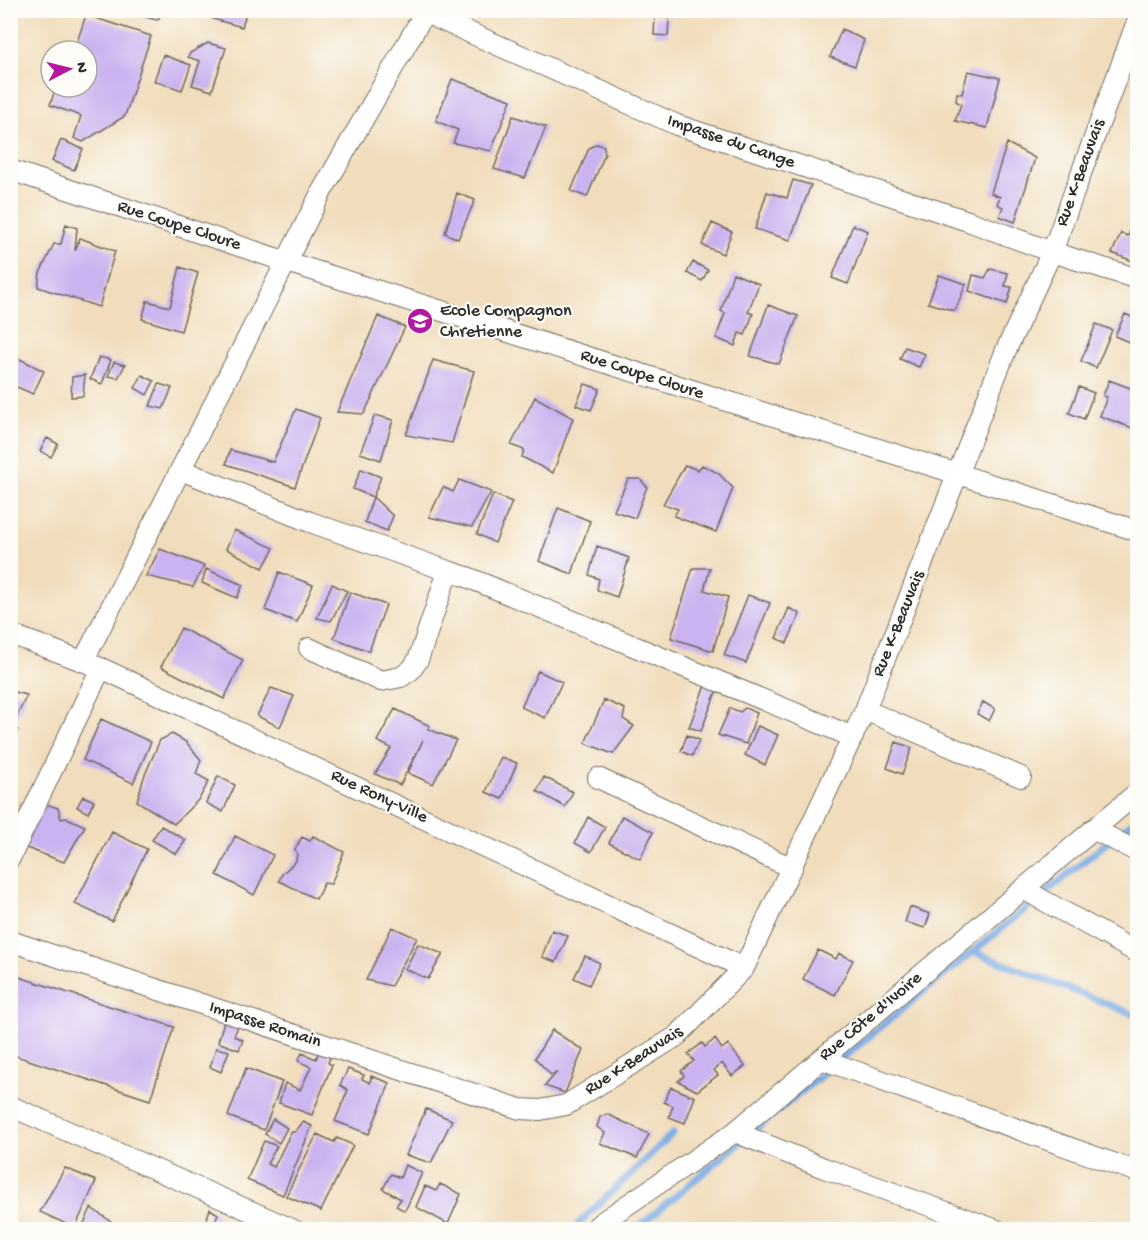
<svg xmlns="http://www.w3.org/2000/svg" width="1148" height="1240" viewBox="0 0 1148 1240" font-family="'Gochi Hand',sans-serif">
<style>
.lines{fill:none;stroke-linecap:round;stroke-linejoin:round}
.stream{stroke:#79aae4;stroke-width:7}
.building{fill:#cbb2f0}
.street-casing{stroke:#70695e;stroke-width:22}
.street{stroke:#fff;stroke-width:20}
.labels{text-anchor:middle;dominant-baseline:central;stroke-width:4.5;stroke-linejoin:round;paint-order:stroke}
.street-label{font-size:18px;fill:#2b2b2b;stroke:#fdfcf7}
.poi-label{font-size:18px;fill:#2b2b2b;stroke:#fdfcf7;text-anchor:start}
</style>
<rect width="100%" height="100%" fill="#fdfcf7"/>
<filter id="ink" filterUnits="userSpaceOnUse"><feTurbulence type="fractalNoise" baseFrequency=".0167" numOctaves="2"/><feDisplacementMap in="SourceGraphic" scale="12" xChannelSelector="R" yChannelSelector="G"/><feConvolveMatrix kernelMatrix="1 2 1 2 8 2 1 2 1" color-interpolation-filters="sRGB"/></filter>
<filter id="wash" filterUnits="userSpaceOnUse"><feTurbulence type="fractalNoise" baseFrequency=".008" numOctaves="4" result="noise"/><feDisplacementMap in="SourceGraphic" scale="24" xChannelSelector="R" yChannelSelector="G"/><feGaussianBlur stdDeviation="1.35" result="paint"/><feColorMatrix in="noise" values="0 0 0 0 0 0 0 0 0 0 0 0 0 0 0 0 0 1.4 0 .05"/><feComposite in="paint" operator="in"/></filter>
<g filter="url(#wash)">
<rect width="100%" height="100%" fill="#f1ddbc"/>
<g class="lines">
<path class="stream" d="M974 952 1138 1016
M572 1230 673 1133
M635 1230C801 1090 970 955 1138 817"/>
</g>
<g id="blocks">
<path class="building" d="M117 10H162L158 20Z
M216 10H247L242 27 213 19Z
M86 15 151 36 125 116 83 142 74 138 81 116 50 105 56 87H87V51H80L82 47 76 45Z
M655 17 669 18 668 36 654 35Z
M842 29 864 40 855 66 830 57Z
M208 43 226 48 212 91 192 85 200 61 188 57 190 53Z
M163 55 191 65 182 90 154 81Z
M1138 61V84L1131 82Z
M968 71 1000 78 987 128 955 121 961 104 956 101 957 93 962 94Z
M452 79 511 100 491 151 453 143 458 130 436 121Z
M513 116 546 127 525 178 494 169Z
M61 140 83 149 74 170 52 161Z
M1007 143 1035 158 1015 222 999 216 1003 207 997 204 1000 197 991 193Z
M596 144 604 146 605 154 587 197 571 191 589 148Z
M793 180 811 185 790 240 755 229 767 192 787 198Z
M457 193 475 200 458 239 445 233Z
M1136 216 1138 217V263L1112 253 1121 233 1128 236Z
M712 223 732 232 723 254 702 245Z
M66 224 77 228 75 251 80 238 115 251 99 307 38 287 40 273 54 244H61Z
M853 225 868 231 848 284 832 278Z
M693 262 708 270 702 281 687 273Z
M180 267 198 273 181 331 142 319 147 301 170 307Z
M990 269 1008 273 1005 286 1012 287 1007 304 969 291 973 275 985 278Z
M733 273 759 284 748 312 753 314 745 335 739 333 735 346 716 338 725 313 721 311Z
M939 275 966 284 955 311 928 303Z
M768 305 798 316 779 364 750 356Z
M1125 314 1138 320V346L1115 336Z
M378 316 405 327 364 414 337 412Z
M1096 324 1112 330 1096 368 1081 361Z
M905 347 925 354 919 367 900 359Z
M14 356 44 371 33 394 10 384V365Z
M99 357 111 360 102 384 90 379Z
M433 360 474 371 452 443 406 435Z
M114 362 125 365 118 378 108 376Z
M85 375 83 396 71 397 72 377Z
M142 375 154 381 147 395 135 388Z
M1109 380 1138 391V414L1132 428 1100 416 1107 397 1103 396Z
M159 384 172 388 163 409 150 406Z
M585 384 600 389 591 410 576 405Z
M1079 387 1094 393 1084 419 1069 413Z
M535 397 573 418 553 473 522 457 524 450 511 445Z
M296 409 320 418 295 487 226 464 230 450 273 462Z
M375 415 393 420 381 460 360 453Z
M47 438 58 444 51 457 40 451Z
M685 465 698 470 702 465 718 473 733 488 716 532 674 516 678 509 663 504Z
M361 469 381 477 373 497 353 489Z
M628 479H640L647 487 635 518 614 511Z
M459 480 491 492 472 527 429 517 443 487 453 492Z
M493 494 512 502 495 543 477 534Z
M373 497 393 516 387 531 365 522Z
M558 508 590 521 572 574 539 561Z
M234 530 274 548 263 568 226 549Z
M597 546 629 558 617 597 597 590 599 579 589 575Z
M160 549 204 566 193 587 146 576Z
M693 568H710L704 590 728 597 713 651 671 638Z
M206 569 243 585 237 598 202 583Z
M279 572 313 585 297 622 265 610Z
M332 584 347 591 331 621 317 618Z
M350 592 386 605 369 651 334 638Z
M748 595 770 603 746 663 724 655Z
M789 608 800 614 787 643 776 638Z
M181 628 243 660 224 699 161 667Z
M538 671 562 682 545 718 521 707Z
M706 683 718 687 701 731 689 727Z
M271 688 294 696 280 727 257 716Z
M10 691 27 695 13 724H10Z
M604 700 625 709 623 719 634 726 613 754 585 743Z
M983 702 995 709 989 721 977 714Z
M730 708 740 712 745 708 757 713 746 744 718 735Z
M395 709 430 726 428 729 456 740 433 784 408 773 423 740 400 785 375 774 391 748 377 741Z
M101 719 151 742 133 783 83 760Z
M758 726 778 735 765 765 745 755Z
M10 727 18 730 10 745Z
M172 734 186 742 201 760 196 774 209 781 199 799 174 824 137 801 144 777 160 740Z
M687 735 699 740 692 756 681 751Z
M896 742 912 748 902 774 887 768Z
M501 757 517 763 502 799 486 792Z
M218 776 235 785 223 812 206 803Z
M544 777 573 792 565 807 537 791Z
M83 796 94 801 88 813 77 807Z
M43 803 58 808 61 819 67 818 85 826 64 862 21 846Z
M622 816 653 832 640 859 609 843Z
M588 817 605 827 591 852 575 843Z
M161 826 186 840 176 854 152 840Z
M112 832 147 849 112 921 75 904Z
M235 836 273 855 254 895 217 875Z
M313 836 344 852 331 884 324 883 316 899 279 881 282 874 296 861 297 854 295 849 302 837 310 841Z
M910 907 930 914 925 928 905 922Z
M392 927 417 938 391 986 366 980Z
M552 930 568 936 556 962 542 957Z
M418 944 443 954 428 979 405 969Z
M818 950 836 959 839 953 853 960 835 995 803 979Z
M585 956 600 963 589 985 574 978Z
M10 974 174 1027 150 1100 10 1054Z
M224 1021 238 1026 234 1036 243 1040 239 1050 218 1042Z
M552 1030 583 1050 565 1093 545 1086 557 1072 551 1075 535 1058Z
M715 1039 722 1049 728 1044 745 1066 732 1076 722 1063 714 1070 718 1075 697 1091 678 1081 684 1076 681 1071 694 1061 688 1054 702 1043 705 1047Z
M216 1048 229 1051 221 1072 210 1067Z
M320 1049 332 1052 328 1063 332 1065 312 1115 279 1103 285 1083 300 1090 311 1067 298 1061 302 1053 316 1059Z
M246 1068 282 1082 264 1130 228 1116Z
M348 1069 364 1075 362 1079 370 1083 371 1076 390 1083 369 1134 335 1121 348 1090 340 1085Z
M671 1087 695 1097 685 1123 669 1117 673 1106 664 1102Z
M426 1109 452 1120 431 1163 406 1155Z
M607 1114 649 1134 637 1158 600 1143 605 1133 597 1127 600 1117Z
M273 1119 287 1128 279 1143 265 1134Z
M303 1122 312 1126 283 1195 247 1180 264 1141 277 1146 267 1164 274 1167 291 1132H295Z
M317 1134 334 1142 337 1138 353 1145 321 1211 286 1196Z
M405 1165 422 1173 405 1211 396 1206 401 1199 383 1189 391 1174 400 1178Z
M65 1168 96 1181 75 1228 40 1212Z
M440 1184 461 1194 448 1224 416 1207 425 1186 436 1191Z
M91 1208 115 1224 113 1230H81Z
M210 1209 218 1214 211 1230H203Z"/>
</g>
</g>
<g filter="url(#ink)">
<use href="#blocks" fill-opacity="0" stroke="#70695e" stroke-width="1.5"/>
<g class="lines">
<g class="street-casing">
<path id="street" d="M419 10 677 125 971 222 1052 252 1138 279
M10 170 287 262 1138 531
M181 470 310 522 448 571
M10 634 101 668 744 968
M309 648 381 681 401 677 411 670 418 660 448 571 467 577 853 737
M84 660 322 191 424 14
M865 710 1021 777
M598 778 792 868
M1093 829 1138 852
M10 858 101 668
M1023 889 1138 953
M10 941 520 1109 540 1110 566 1105 677 1036 744 968 865 710 1006 350 1052 252 1138 19
M821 1059 1138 1172
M10 1106 294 1230
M735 1132 824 1168 997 1230
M593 1230 602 1222 735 1132 1138 792"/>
</g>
<use href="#street" class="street"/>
</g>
</g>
<defs>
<g id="school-disc" transform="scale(1.35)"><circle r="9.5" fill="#b5179e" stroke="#fdfcf7"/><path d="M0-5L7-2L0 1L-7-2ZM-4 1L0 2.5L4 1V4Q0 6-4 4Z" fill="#fff"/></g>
</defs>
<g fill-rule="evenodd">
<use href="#school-disc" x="420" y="321"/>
</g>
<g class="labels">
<g class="street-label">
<text transform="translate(731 142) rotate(19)">Impasse du Cange</text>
<text transform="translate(1081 173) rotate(-70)">Rue K-Beauvais</text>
<text transform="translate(179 226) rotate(18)">Rue Coupe Cloure</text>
<text transform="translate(642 375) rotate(18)">Rue Coupe Cloure</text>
<text transform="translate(899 624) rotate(-68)">Rue K-Beauvais</text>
<text transform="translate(379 797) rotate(25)">Rue Rony-Ville</text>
<text transform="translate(871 1017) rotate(-40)">Rue Côte d'Ivoire</text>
<text transform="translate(265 1025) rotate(18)">Impasse Romain</text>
<text transform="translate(634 1061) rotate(-33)">Rue K-Beauvais</text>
</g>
<g class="poi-label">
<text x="440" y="311">Ecole Compagnon<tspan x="440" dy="21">Chretienne</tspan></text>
</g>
</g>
<rect width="1148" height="1240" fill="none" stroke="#fdfcf7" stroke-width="36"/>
<g transform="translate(69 69) rotate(83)"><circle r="28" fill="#fdfcf7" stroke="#a9a8a5" stroke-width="1.5"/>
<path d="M0-4.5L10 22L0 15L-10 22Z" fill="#b5179e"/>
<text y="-9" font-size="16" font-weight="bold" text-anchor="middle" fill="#2b2b2b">N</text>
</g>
</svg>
